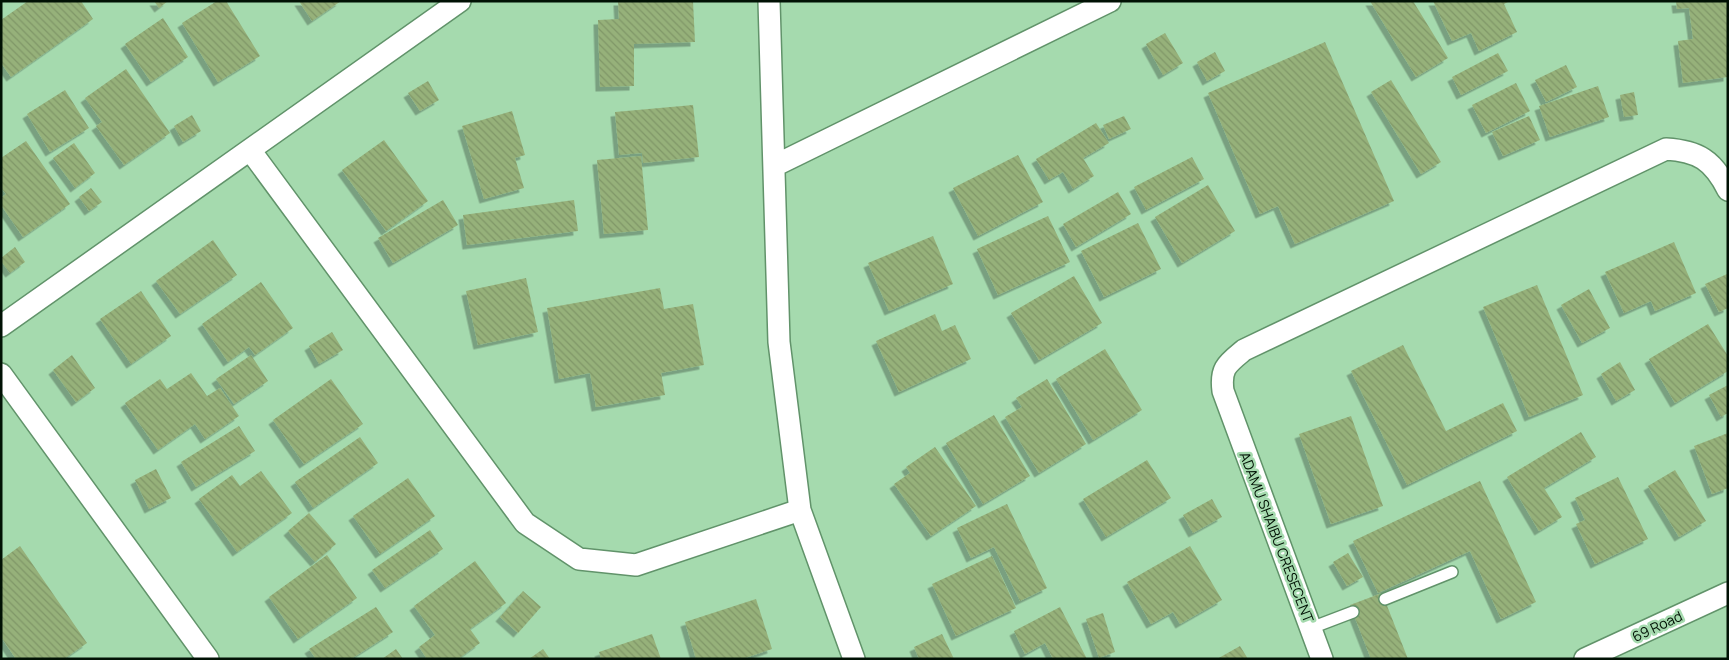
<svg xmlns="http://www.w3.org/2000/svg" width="1729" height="660" viewBox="0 0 1729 660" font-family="Manrope,sans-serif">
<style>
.building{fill:url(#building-back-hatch);filter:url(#shadow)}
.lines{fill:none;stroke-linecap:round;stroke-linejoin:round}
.service-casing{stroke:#61936a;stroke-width:14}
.minor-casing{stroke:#61936a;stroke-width:24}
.service{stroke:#fff;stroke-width:11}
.minor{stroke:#fff;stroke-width:21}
.labels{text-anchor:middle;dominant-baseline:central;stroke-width:5;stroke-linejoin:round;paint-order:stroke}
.street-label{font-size:14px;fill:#011104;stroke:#a5daae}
</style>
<defs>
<pattern id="building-back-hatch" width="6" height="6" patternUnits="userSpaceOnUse" patternTransform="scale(1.25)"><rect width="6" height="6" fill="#96b17a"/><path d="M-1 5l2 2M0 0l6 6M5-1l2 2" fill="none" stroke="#809768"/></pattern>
<filter id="shadow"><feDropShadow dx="-4.5" dy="4.5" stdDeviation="0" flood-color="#0004"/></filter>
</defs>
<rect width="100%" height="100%" fill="#a5daae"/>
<path class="building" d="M28 1H81L93 19 11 77 1 63V20Z
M154 1H168L159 8Z
M217 1H226L260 56 218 82 182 23Z
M299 1H341L312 21Z
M618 1H693L695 42 634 44V86L600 87 598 20 619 19Z
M1370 1H1413L1448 58 1416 77Z
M1433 1H1510L1504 4 1517 32 1479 51 1471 33 1452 41Z
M1676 1H1728V77L1683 83 1678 41 1693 39 1689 8 1677 9Z
M163 18 188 57 151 82 125 44Z
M1165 33 1183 63 1163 75 1146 44Z
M1325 42 1394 201 1295 244 1278 206 1260 214 1208 93Z
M1215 52 1225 71 1207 81 1197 62Z
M1498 53 1508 71 1461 95 1452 77Z
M1566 65 1577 87 1546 102 1535 80Z
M126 69 170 133 124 165 96 126 102 122 85 98Z
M1391 80 1441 162 1421 174 1371 92Z
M428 81 439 100 420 111 408 93Z
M1516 83 1530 111 1486 133 1472 105Z
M1598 86 1609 117 1550 137 1539 106Z
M65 90 89 128 50 152 27 114Z
M1634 92 1638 115 1624 117 1620 95Z
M693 105 699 157 643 163 642 153 619 155 615 112Z
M512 111 525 155 515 158 524 188 484 199 462 126Z
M192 115 201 131 183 142 174 126Z
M1124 116 1131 129 1109 139 1103 125Z
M1529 116 1540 140 1503 156 1492 132Z
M1096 123 1109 143 1083 158 1094 176 1073 189 1063 172 1049 180 1036 159Z
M384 140 428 201 386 231 342 170Z
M26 141 70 204 23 237 1 205V198L6 194 1 188V158Z
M74 143 95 173 75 188 53 158Z
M1018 155 1043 202 978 236 953 188Z
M641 156 648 230 604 234 597 160Z
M1192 157 1204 179 1146 210 1134 187Z
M1208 185 1235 231 1182 263 1155 217Z
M91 188 102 202 89 211 79 197Z
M1118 192 1131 214 1076 247 1063 224Z
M443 200 458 225 393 263 378 238Z
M574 200 578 231 467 245 463 215Z
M1048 216 1070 262 998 295 977 249Z
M1138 223 1161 269 1104 297 1081 251Z
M933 236 953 284 889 311 868 263Z
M213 240 237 275 180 314 156 281Z
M1674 242 1696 293 1655 311 1651 301 1624 313 1605 272Z
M15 247 25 262 10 273 1 261V258Z
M1727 274 1728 308 1719 312 1705 284Z
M1074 276 1102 323 1039 360 1011 313Z
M526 278 538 332 478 345 466 291Z
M261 282 293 328 255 355 249 347 228 362 202 324Z
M1537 285 1583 395 1529 417 1483 307Z
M660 288 664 309 693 304 704 365 661 373 665 395 596 407 590 373 559 379 547 308Z
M1589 289 1610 328 1582 343 1561 305Z
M141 291 171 336 131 364 100 319Z
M935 314 942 331 955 325 971 359 899 392 876 341Z
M1708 324 1728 356V371L1675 403 1649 359Z
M332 332 343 350 319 364 309 346Z
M1403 345 1446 431 1503 403 1517 431 1407 485 1351 371Z
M1105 349 1142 410 1093 440 1056 379Z
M72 355 95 388 76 402 53 370Z
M251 355 268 381 234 404 216 379Z
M1620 362 1635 390 1616 401 1601 374Z
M191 373 207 396 220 388 239 416 205 439 195 424 158 450 125 403 160 379 167 389Z
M331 379 363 424 304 464 273 420Z
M1047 379 1086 444 1039 473 1005 417 1022 407 1016 398Z
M1728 385V413L1721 417 1709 395Z
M994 415 1030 476 983 504 946 443Z
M1351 416 1383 506 1331 524 1299 434Z
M239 426 255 451 196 487 181 462Z
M1581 432 1596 457 1544 488 1562 517 1539 531 1507 477Z
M1728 433V488L1712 494 1694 446Z
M360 437 378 463 313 508 295 482Z
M935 447 976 506 931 536 894 484 910 473 906 467Z
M1147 460 1171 498 1106 537 1083 499Z
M156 469 171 498 149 509 135 480Z
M1675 470 1706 521 1679 537 1648 486Z
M261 471 292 513 237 552 199 499 232 475 240 486Z
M1618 477 1648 539 1595 564 1576 524 1585 520 1575 498Z
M408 478 435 516 380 554 353 516Z
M1480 481 1536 602 1501 619 1470 551 1378 593 1353 541Z
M1212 499 1222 517 1193 533 1183 515Z
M1007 504 1047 588 1020 601 994 547 971 558 957 528Z
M309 513 336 544 315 562 288 531Z
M430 530 443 549 385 588 372 570Z
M20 546 87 643 64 659H16L1 637V560Z
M1190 546 1222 600 1180 624 1173 612 1151 624 1127 582Z
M1348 553 1363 577 1347 586 1333 562Z
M327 555 357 598 298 639 269 597Z
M992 556 1016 608 956 636 932 584Z
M475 561 506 603 470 629 480 643 458 659H427L419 647 435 635 414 606Z
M523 591 541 607 518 633 500 617Z
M1382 593 1408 659H1371L1350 605Z
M756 599 772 649 742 659H696L685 622Z
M376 607 393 632 351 659H316L309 649Z
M1060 607 1087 659H1053L1045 643 1025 654 1014 631Z
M1103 613 1115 652 1099 658 1086 619Z
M652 634 661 659H601L599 652Z
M942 634 954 659H919L914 647Z
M1240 646 1248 659H1217Z
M396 649 403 659H382Z
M543 649 550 659H529Z"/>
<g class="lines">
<g class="service-casing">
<path id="service" d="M1385 599 1452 572
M1311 628 1353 612"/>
</g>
<g class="minor-casing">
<path id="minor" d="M769 1 779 342 800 510 854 659
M250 150 525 523 579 559 636 565 800 510
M774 166 1110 1
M1 326 460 1
M1 374 208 659
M1322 659 1223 391C1220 368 1227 364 1244 350L1666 149C1698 151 1713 160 1728 190
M1585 659 1728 593"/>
</g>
<use href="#service" class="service"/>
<use href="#minor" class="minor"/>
</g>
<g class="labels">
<g class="street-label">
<text transform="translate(1277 537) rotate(69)">ADAMU SHAIBU CRESECENT</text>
<text transform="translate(1657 626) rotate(-25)">69 Road</text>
</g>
</g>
<rect width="1729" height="660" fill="none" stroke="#011104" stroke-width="5"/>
</svg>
